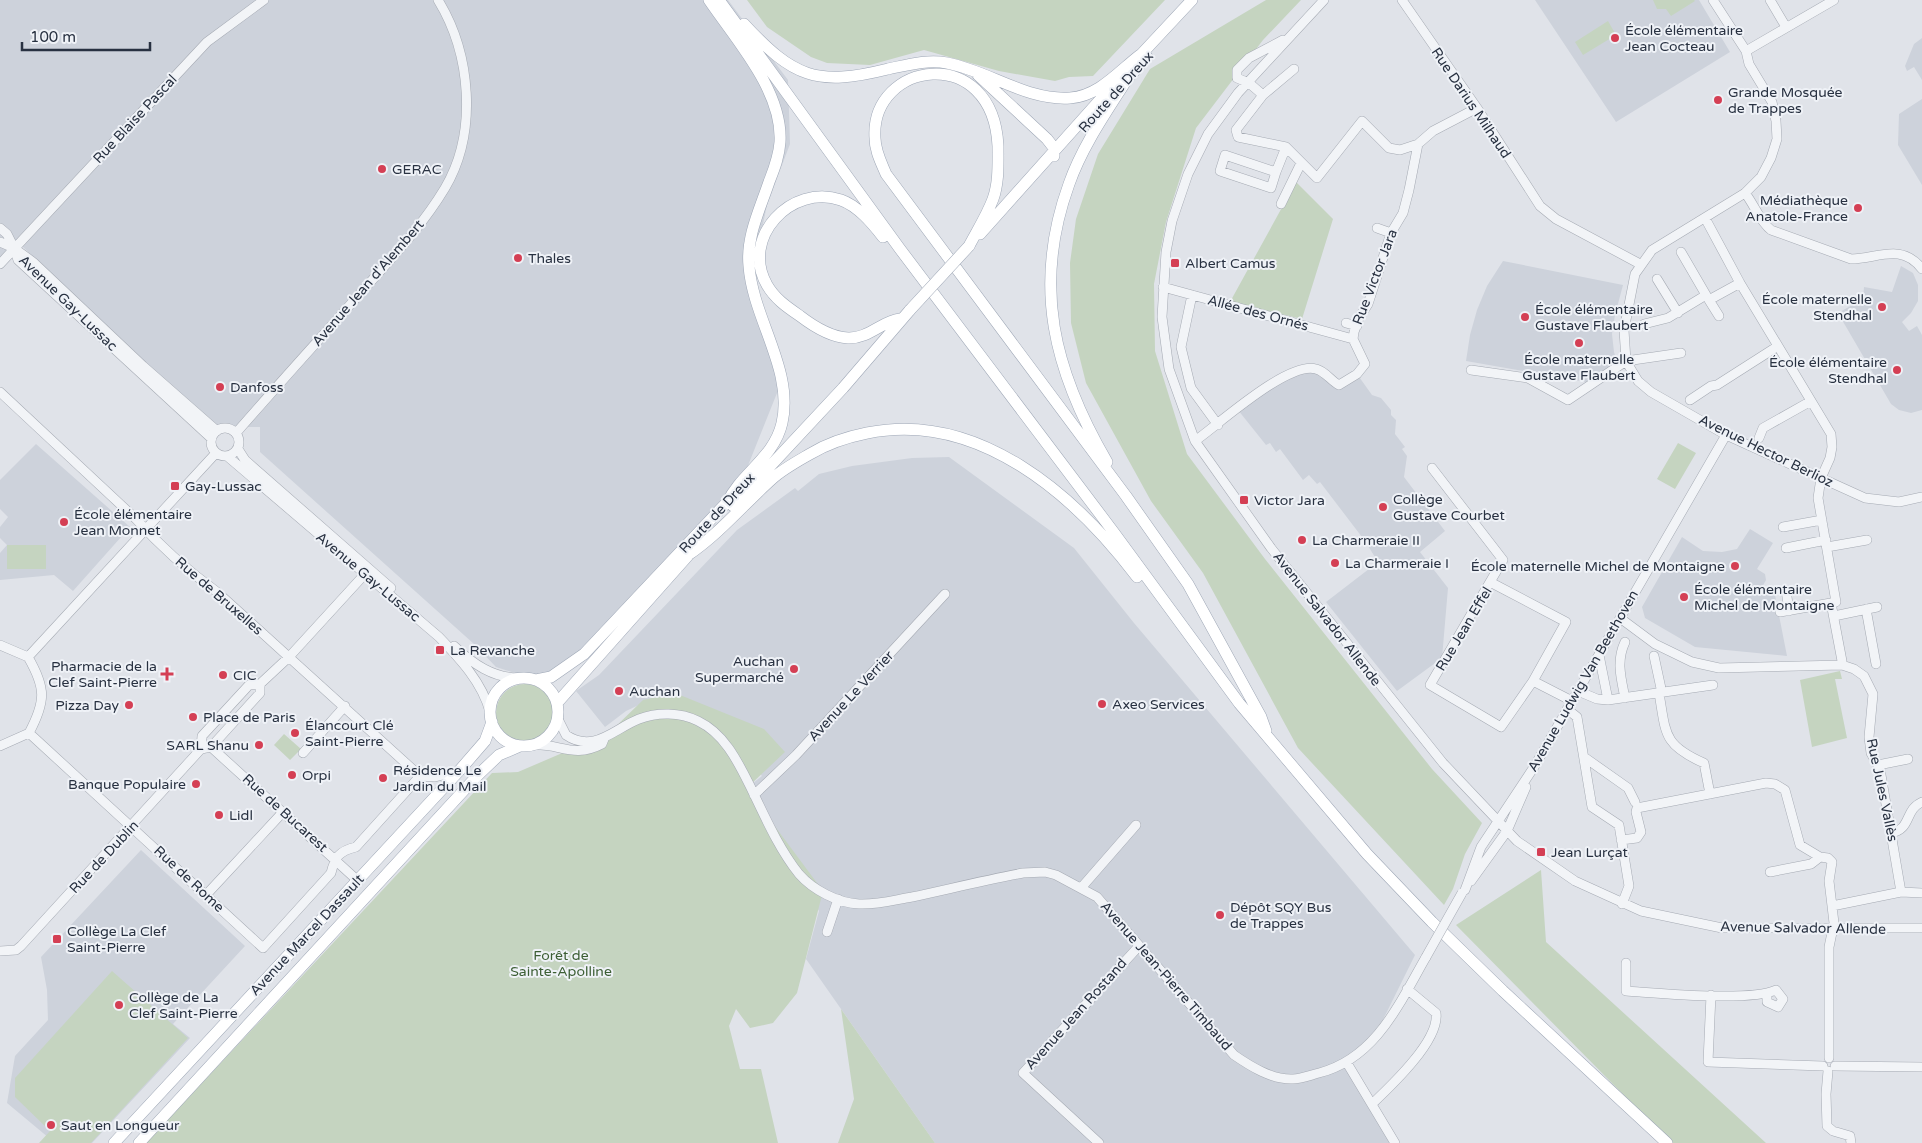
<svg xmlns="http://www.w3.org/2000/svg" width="1922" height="1143" viewBox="0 0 1922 1143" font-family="'Varela Round',sans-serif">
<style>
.built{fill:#cdd2db}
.green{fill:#c5d4c0}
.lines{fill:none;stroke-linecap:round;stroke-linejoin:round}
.minor-casing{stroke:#a5aab3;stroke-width:10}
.major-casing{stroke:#9ea7b6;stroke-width:12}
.minor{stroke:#f2f4f7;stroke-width:9}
.major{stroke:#fff;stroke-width:11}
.minor-bridge-casing{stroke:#a5aab3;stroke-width:10;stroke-linecap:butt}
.major-bridge-casing{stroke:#9ea7b6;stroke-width:12;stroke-linecap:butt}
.minor-bridge{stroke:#f2f4f7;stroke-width:9}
.major-bridge{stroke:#fff;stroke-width:11}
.poi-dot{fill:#d43f54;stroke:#eff2f7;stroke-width:2}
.labels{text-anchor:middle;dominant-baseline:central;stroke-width:4;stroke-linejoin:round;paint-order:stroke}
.poi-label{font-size:14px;fill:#283141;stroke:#eff2f7;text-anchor:start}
.street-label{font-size:14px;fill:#283141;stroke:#eff2f7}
.park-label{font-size:14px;fill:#3c5e34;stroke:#eff2f7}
</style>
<rect width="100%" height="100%" fill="#e0e3e9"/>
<path class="built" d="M0 0H728L788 80 790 144 767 205 754 266 761 316 783 378 745 473 614 635 557 674 540 681 496 667 474 644 260 452V427H233L219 431 143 366 21 245 0 264Z
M1535 0H1699L1730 52 1616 122Z
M1922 38V80L1914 67 1907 71 1905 66 1914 44Z
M1922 99V185L1898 145 1899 114Z
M1503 261 1623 285 1615 315 1612 334 1614 352 1618 365 1586 382 1466 361 1470 335 1477 310 1487 286Z
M1901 266 1913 273 1918 285V301L1911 313 1902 322 1909 331 1917 326 1922 335V410L1911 413 1899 410 1891 404 1838 313 1863 299 1864 287 1892 292Z
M1309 368 1334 383 1357 374 1372 395 1381 398 1391 410V415L1396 420 1395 434 1405 447 1402 449 1407 456 1404 477 1445 531 1420 552 1448 588 1442 658 1397 691 1326 602 1378 562 1365 541 1320 482 1317 484 1309 475 1303 480 1280 449 1276 452 1270 443 1266 445 1238 410 1276 381Z
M36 444 130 527 73 591 54 575 0 580V553L7 545 0 538V527L8 517 0 509V480Z
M949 457 1074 548 1134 623 1415 955 1368 1050 1350 1066 1395 1143H935L806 959 819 911 748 787 762 776 755 768 643 703 626 711 605 727 576 691 599 675 737 530 795 488 798 491 819 474 852 466 912 458Z
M1750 529 1773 543 1757 569 1765 574 1766 580 1761 589 1775 595 1787 656 1695 647 1645 618 1642 607 1682 537 1703 551 1722 552 1737 549Z
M141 850 245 946 173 1024 190 1038 92 1143H55L7 1103 15 1056 48 1020 47 990 41 957Z"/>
<path class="green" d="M747 0H1165L1093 76 1069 77 1055 81 999 71 924 50 870 65 827 63 811 57 767 27Z
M1266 0H1301L1263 40 1196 128 1166 222 1154 284 1155 351 1187 454 1265 559 1432 769 1482 823 1465 854 1453 889 1444 905 1298 748 1203 573 1151 501 1086 383 1071 323 1070 263 1076 219 1098 154 1150 69Z
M1653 0H1694L1695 1 1671 16 1666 9H1657Z
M1608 21 1616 35 1583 55 1575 42Z
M1296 182 1333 219 1302 319 1230 302Z
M1678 443 1696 453 1675 489 1657 479Z
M7 545H46V569H7Z
M1840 671 1842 679H1835L1847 738 1812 747 1800 680Z
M496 713a29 29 0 1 1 58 0a29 29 0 1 1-58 0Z
M675 693 764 729 785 752 748 787 753 797 823 891 797 993 773 1023 750 1028 736 1009 729 1026 740 1069H761L778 1143H146L492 773 518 772 609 733 643 700Z
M284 734 301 749 290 760 274 745Z
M1541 870 1546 942 1766 1143H1671L1456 925Z
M112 971 188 1038 91 1143H39L50 1131 15 1097V1078Z
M841 1009 935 1143H838L854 1099Z"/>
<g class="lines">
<g class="minor-casing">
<path id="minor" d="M1324 0 1238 93 1208 134 1188 174 1172 221 1166 252 1162 317 1169 369 1195 441 1271 548 1443 763 1517 841 1575 881 1641 911 1722 928H1922
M1402 0 1477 108 1540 206 1556 219 1640 264
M1713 0 1746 51 1749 64 1772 102 1776 121 1777 139 1771 158 1761 177 1745 193 1652 250 1635 274 1624 330 1626 361 1638 381 1651 392 1726 435 1865 498 1899 502 1922 497
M1770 0 1786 27
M1746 51 1834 0
M1294 69 1263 95 1236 130 1238 137 1286 147 1317 178 1362 121 1389 148 1400 150 1418 144
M1263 95 1249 83 1237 78V70L1249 58 1283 40
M1276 172 1271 188 1220 171 1225 155 1276 172 1286 147
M1745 193C1754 204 1760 222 1771 230L1851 259C1877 259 1901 242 1922 269
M1281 204 1301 163
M1705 218 1740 283 1831 434 1832 447 1830 458 1821 478 1818 498 1836 602 1831 603 1842 661
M0 228 7 234 14 248 33 262 143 366 217 431
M1377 228 1391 233
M0 242 14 248 18 260 211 438
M1681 252 1706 295
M0 264 207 42 264 0
M1657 279 1678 313
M1163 287 1353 339
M1192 295 1181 347 1191 388 1218 425
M1709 300 1719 316
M1346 323 1357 326
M1644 324 1668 318 1706 295 1709 300 1740 283
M1471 370 1528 378 1568 400 1626 361 1681 353
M0 392 136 519C160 546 187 570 217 592L420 776 435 777 459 771
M1690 400 1711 386 1717 385 1778 346
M211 442a14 14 0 1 1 28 0a14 14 0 1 1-28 0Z
M236 433C276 387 317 342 357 297 388 262 421 228 445 188 478 132 471 54 438 0
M1759 438 1763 428 1811 401
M1195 441C1219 424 1288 361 1316 369 1325 371 1331 381 1339 385L1357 374 1365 364 1353 339 1354 332 1359 318 1368 304 1391 233 1403 213 1409 190 1418 144 1433 131 1477 108
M238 449 245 460 391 588
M227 456 439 637C460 659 482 682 490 712
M1432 468 1503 560 1490 582
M1783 527 1822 520
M1827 547 1867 540
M1786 548 1826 540
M1786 590 1789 611
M1866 609 1876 664
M1780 612 1831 603
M1834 616 1877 607
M1620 618 1655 644 1692 662 1719 668 1842 665 1854 669 1864 676 1873 694 1869 737 1871 753 1880 769 1901 892 1832 906 1834 923 1829 947V1058
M0 645 28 657
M454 646C473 664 493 678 519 678
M1599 655 1608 700 1713 685
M1654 656 1662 693
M28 657 216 453
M28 657C46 688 46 701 29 733
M1533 681 1501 727 1430 685 1490 582 1566 622 1533 681 1572 701
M260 684V693L211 747 201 749 202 736 249 685 260 684 289 657 364 575
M1578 691 1597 699 1608 700
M1659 693C1666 734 1663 745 1704 763L1710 794
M1625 698C1621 678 1616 661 1625 642
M1567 709 1577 717 1592 807 1619 825 1629 886 1622 904
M558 719 566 735C594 754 615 728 639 719 657 712 680 712 698 721 725 734 738 762 751 788 765 817 779 849 799 874 813 890 838 903 859 904 877 905 894 900 912 897 949 889 986 880 1023 873L1045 872 1056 875 1097 897 1234 1055C1250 1066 1272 1080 1293 1079 1301 1079 1311 1075 1319 1073 1376 1058 1399 1004 1426 957
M29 733 263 948 331 873C335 857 339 851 356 847L420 776
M532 745C560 743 573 759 602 744L604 739
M0 746 29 733
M211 747 357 880
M303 753 345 706
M1584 757 1628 788 1635 802
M1878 765 1908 759
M754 795 796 755 945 594
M1891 833C1912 829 1904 810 1922 802
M1621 840 1637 838 1641 832 1636 812 1637 808 1766 783 1775 784 1785 790 1800 845 1820 857
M1770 872 1811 864 1820 857 1828 858 1832 862 1829 881 1832 906
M1471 881 1507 831 1526 787
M1081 888 1136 825
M1465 890 1481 847 1534 767 1726 435
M1901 892 1922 893
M206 895 283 812
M827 932 838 899
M0 951 16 950 21 946 201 749
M1626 963V991C1658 993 1750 1002 1776 990L1783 999 1778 1007 1767 1002V995
M1711 995 1708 1062 1823 1066
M1347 1063 1395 1143
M1835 1066 1922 1067
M1828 1071 1826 1094 1827 1126 1833 1131 1850 1136 1851 1143
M1372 1104C1391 1086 1440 1040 1436 1013L1407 989
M1099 1143 1023 1073 1139 946"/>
</g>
<g class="major-casing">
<path id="major" d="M709 0C736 40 783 91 780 142 779 157 774 169 769 182 760 209 746 237 749 266 753 319 794 370 782 423 774 458 741 473 727 503
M719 0 900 249 1115 534 1239 703 1367 854 1432 922 1503 991 1667 1143
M744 24C793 77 816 87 888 69 907 65 928 59 947 63 989 71 1027 101 1070 98 1099 96 1119 71 1140 55
M1135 61 1192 0
M978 75 1047 139 1054 148V156
M1121 86 1147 57
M980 234 1116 82
M883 237C872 223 858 206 841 200 791 183 740 238 767 285 775 299 787 307 800 316 813 326 830 337 848 338 868 339 882 321 900 319
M969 246C977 231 987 215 993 199 999 182 998 164 998 146 993 42 870 61 875 138 875 151 881 162 886 174L1126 496 1188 584 1261 717 1266 731
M1107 462C1054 371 1032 286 1069 184 1082 147 1105 114 1126 81
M733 506 843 388 910 310
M688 555C719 534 744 504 772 479 783 469 798 461 810 454 828 443 847 437 867 433 978 410 1075 495 1137 577
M490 712a34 34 0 1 1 68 0a34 34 0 1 1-68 0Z
M536 680 551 677 584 654 731 498
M557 703 692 551
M114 1143 459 771 485 741 492 722
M139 1143 478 775 499 755 520 746"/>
</g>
<use href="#minor" class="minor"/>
<use href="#major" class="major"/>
<g class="minor-bridge-casing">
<path id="minor-bridge" d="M1426 957 1462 893"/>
</g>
<g class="major-bridge-casing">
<path id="major-bridge" d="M910 310 969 246"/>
</g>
<use href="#minor-bridge" class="minor-bridge"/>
<use href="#major-bridge" class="major-bridge"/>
</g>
<g class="poi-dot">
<circle cx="1615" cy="38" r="5"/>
<circle cx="1718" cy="100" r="5"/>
<circle cx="382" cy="169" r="5"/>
<circle cx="1858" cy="208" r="5"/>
<circle cx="518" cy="258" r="5"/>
<rect x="1170" y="258" width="10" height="10" rx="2.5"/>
<circle cx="1882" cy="307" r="5"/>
<circle cx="1525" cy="317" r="5"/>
<circle cx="1579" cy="343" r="5"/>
<circle cx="1897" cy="370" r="5"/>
<circle cx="220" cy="387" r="5"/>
<rect x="170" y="481" width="10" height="10" rx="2.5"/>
<rect x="1239" y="495" width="10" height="10" rx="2.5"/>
<circle cx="1383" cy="507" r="5"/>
<circle cx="64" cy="522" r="5"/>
<circle cx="1302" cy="540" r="5"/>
<circle cx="1335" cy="563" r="5"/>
<circle cx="1735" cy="566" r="5"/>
<circle cx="1684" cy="597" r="5"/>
<rect x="435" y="645" width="10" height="10" rx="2.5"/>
<circle cx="794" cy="669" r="5"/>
<path d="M164.5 666.5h5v5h5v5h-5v5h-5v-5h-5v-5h5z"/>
<circle cx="223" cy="675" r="5"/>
<circle cx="619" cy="691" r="5"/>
<circle cx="1102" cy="704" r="5"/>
<circle cx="129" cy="705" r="5"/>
<circle cx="193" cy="717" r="5"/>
<circle cx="295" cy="733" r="5"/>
<circle cx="259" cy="745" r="5"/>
<circle cx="292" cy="775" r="5"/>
<circle cx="383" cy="778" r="5"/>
<circle cx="196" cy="784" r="5"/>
<circle cx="219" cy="815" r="5"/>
<rect x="1536" y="847" width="10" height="10" rx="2.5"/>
<circle cx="1220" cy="915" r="5"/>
<rect x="52" y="934" width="10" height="10" rx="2.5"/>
<circle cx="119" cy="1005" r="5"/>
<circle cx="51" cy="1125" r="5"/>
</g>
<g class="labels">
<g class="poi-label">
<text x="1625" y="30">École élémentaire<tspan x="1625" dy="16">Jean Cocteau</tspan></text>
<text x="1728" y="92">Grande Mosquée<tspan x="1728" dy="16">de Trappes</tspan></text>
<text x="392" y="169">GERAC</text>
<text x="1848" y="200" text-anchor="end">Médiathèque<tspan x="1848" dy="16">Anatole-France</tspan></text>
<text x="528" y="258">Thales</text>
<text x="1185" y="263">Albert Camus</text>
<text x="1872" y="299" text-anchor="end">École maternelle<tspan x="1872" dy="16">Stendhal</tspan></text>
<text x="1535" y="309">École élémentaire<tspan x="1535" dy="16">Gustave Flaubert</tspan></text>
<text x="1579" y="359" text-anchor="middle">École maternelle<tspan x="1579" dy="16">Gustave Flaubert</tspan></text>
<text x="1887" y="362" text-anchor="end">École élémentaire<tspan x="1887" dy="16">Stendhal</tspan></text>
<text x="230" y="387">Danfoss</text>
<text x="185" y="486">Gay-Lussac</text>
<text x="1393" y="499">Collège<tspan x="1393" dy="16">Gustave Courbet</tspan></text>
<text x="1254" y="500">Victor Jara</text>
<text x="74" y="514">École élémentaire<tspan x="74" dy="16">Jean Monnet</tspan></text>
<text x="1312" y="540">La Charmeraie II</text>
<text x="1345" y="563">La Charmeraie I</text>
<text x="1725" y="566" text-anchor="end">École maternelle Michel de Montaigne</text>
<text x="1694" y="589">École élémentaire<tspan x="1694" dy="16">Michel de Montaigne</tspan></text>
<text x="450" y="650">La Revanche</text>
<text x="784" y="661" text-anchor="end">Auchan<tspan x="784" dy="16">Supermarché</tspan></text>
<text x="157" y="666" text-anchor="end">Pharmacie de la<tspan x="157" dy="16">Clef Saint-Pierre</tspan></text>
<text x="233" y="675">CIC</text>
<text x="629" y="691">Auchan</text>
<text x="1112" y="704">Axeo Services</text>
<text x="119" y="705" text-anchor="end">Pizza Day</text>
<text x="203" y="717">Place de Paris</text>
<text x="305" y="725">Élancourt Clé<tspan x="305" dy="16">Saint-Pierre</tspan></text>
<text x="249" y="745" text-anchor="end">SARL Shanu</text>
<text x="393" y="770">Résidence Le<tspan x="393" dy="16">Jardin du Mail</tspan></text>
<text x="302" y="775">Orpi</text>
<text x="186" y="784" text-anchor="end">Banque Populaire</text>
<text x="229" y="815">Lidl</text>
<text x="1551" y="852">Jean Lurçat</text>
<text x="1230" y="907">Dépôt SQY Bus<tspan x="1230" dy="16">de Trappes</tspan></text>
<text x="67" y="931">Collège La Clef<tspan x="67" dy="16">Saint-Pierre</tspan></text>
<text x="129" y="997">Collège de La<tspan x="129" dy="16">Clef Saint-Pierre</tspan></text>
<text x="61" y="1125">Saut en Longueur</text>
</g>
<g class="street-label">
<text transform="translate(1116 92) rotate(-48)">Route de Dreux</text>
<text transform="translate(1471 103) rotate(56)">Rue Darius Milhaud</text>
<text transform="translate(135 119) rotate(-47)">Rue Blaise Pascal</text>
<text transform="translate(1375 277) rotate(-69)">Rue Victor Jara</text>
<text transform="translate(368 283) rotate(-49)">Avenue Jean d'Alembert</text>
<text transform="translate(68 303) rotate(44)">Avenue Gay-Lussac</text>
<text transform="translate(1258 313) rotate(15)">Allée des Ornés</text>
<text transform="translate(1766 451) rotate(26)">Avenue Hector Berlioz</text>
<text transform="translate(717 513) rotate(-47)">Route de Dreux</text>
<text transform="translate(368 577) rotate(40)">Avenue Gay-Lussac</text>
<text transform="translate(219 596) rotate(41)">Rue de Bruxelles</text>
<text transform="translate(1327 619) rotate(52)">Avenue Salvador Allende</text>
<text transform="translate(1464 629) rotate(-59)">Rue Jean Effel</text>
<text transform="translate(1583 681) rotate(-60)">Avenue Ludwig Van Beethoven</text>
<text transform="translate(851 696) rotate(-47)">Avenue Le Verrier</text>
<text transform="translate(1882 790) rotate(78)">Rue Jules Vallès</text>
<text transform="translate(285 813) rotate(42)">Rue de Bucarest</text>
<text transform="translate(104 857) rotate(-47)">Rue de Dublin</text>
<text transform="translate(189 879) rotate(43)">Rue de Rome</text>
<text transform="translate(1803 928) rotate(1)">Avenue Salvador Allende</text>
<text transform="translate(307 935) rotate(-47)">Avenue Marcel Dassault</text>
<text transform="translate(1166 976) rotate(49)">Avenue Jean-Pierre Timbaud</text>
<text transform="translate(1076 1014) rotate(-48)">Avenue Jean Rostand</text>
</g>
<g class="park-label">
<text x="561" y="955">Forêt de<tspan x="561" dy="16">Sainte-Apolline</tspan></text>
</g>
</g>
<path d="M22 42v8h128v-8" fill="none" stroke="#283141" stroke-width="2.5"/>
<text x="30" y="42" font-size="15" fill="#283141" stroke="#eff2f7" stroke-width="4" paint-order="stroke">100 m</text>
</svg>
